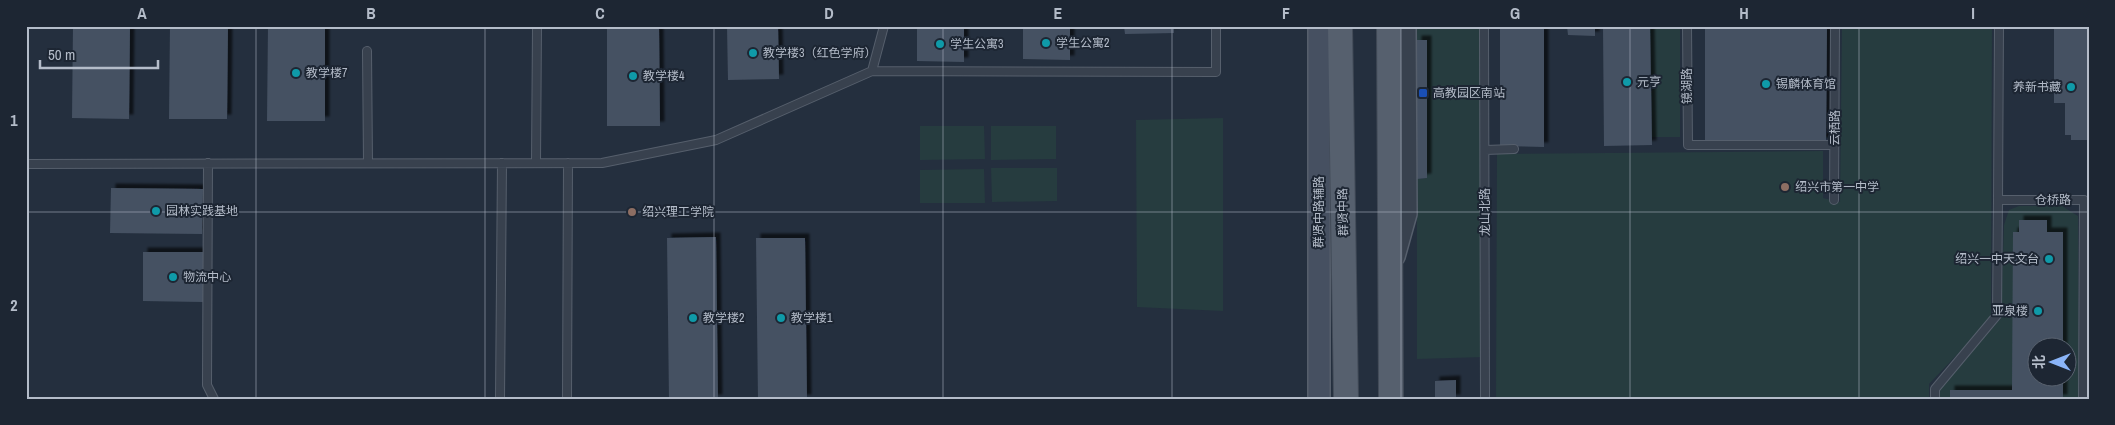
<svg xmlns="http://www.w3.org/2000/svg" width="2115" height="425" viewBox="0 0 2115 425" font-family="'Archivo Narrow','Noto Sans SC',sans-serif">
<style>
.green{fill:#263c3f;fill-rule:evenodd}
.building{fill:#455162;filter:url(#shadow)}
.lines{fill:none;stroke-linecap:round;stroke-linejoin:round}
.lane-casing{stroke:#565f6c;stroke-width:10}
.street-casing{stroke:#565f6c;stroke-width:18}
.secondary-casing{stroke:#565f6c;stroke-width:24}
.primary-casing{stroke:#414a57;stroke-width:26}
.lane{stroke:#38414e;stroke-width:8}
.street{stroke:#38414e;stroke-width:15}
.secondary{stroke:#465061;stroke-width:21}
.primary{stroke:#56606e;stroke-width:24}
.grid{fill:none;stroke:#b4bcc9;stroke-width:1;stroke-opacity:0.55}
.culture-dot{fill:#0f9aa8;stroke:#1d2633;stroke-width:2}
.transit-dot{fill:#1a4fb4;stroke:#1d2633;stroke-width:2}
.education-dot{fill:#8d6e63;stroke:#1d2633;stroke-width:2}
.labels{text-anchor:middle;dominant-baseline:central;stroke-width:4;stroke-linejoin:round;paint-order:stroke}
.poi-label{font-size:12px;fill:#b4bcc9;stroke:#1d2633;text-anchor:start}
.street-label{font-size:12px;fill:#b4bcc9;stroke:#1d2633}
.neatline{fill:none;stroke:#b4bcc9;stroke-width:2}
.grid-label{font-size:16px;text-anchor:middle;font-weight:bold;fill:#b4bcc9}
</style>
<defs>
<filter id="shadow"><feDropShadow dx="4.5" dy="-4.5" stdDeviation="1" flood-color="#0009"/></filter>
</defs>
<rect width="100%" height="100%" fill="#242f3e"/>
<path class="green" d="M1416 26H1481L1485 357 1417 359V179L1427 178V40H1417Z
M1650 26H1680V137H1652Z
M1842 26H1992L1991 319 1929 384V399H1496L1497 154 1823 151V198L1840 202Z
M1223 118V311L1137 307 1136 120Z
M920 126H984L985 159 920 160Z
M991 126H1056V159L991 160Z
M991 168H1057V201L992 202Z
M984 169 985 203H920V170Z
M2019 206H2062L2078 216 2079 399H1940V389L2001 318 2004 225 2009 210ZM2038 348H2068V378H2038Z"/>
<path class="building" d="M73 26H130L129 119 72 118Z
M170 26H228L227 119H169Z
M268 26H325V121H267Z
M607 26H659L660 126H607Z
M727 26H778L779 79 728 80Z
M917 26H964V62L917 61Z
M1023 26H1070V60L1023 59Z
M1124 26H1174V33L1125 34Z
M1500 26H1544V147L1500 146Z
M1567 26H1595V36L1568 35Z
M1603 26H1650L1652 145 1604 146Z
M1705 26H1827L1826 142H1705Z
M2054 26H2089V140H2071V135H2065V103H2054Z
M1417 40H1427V178L1417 179Z
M111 188 203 189 202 234 110 233Z
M2019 220H2047V232H2063V348H2038V378H2063V399H1950V390H2012L2013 232H2019Z
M716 237 718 399H669L667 238Z
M756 238H805L807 399H758Z
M143 252H203V302L143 301Z
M1456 380V399H1435V381Z"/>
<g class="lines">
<g class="lane-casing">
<path id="lane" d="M1484 26 1485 399
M1687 26 1688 145H1834
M1999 26 1998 200H2084L2083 399
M367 51 368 163
M872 71 1216 72V26
M1485 150 1514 149
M208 163 207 385 214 399
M536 163 537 26
M26 164 602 163 716 140 872 71 884 26
M1834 200 1835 26
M500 399 502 163
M567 399 568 163
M1935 399V389L1997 315 1998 200"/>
</g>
<g class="street-casing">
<path id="street" d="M1397 257 1409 214 1408 26"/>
</g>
<g class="secondary-casing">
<path id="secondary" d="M1319 26V399"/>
</g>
<g class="primary-casing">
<path id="primary" d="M1340 26 1346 399
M1389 26 1391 399"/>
</g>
<use href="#lane" class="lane"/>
<use href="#street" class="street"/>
<use href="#secondary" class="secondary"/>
<use href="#primary" class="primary"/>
</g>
<path class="grid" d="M256 26V399M485 26V399M714 26V399M943 26V399M1172 26V399M1401 26V399M1630 26V399M1859 26V399M26 212H2089"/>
<g class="culture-dot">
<circle cx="1046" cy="43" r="5"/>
<circle cx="940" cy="44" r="5"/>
<circle cx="753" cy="53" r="5"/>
<circle cx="296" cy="73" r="5"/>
<circle cx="633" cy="76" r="5"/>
<circle cx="1627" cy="82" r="5"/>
<circle cx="1766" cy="84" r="5"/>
<circle cx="2071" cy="87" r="5"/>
<circle cx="156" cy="211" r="5"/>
<circle cx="2049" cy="259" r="5"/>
<circle cx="173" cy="277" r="5"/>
<circle cx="2038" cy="311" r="5"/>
<circle cx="693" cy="318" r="5"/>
<circle cx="781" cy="318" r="5"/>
</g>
<rect class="transit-dot" x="1418" y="88" width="10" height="10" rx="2.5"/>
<g class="education-dot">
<circle cx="1785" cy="187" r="5"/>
<circle cx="632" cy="212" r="5"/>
</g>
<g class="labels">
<g class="poi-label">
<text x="1056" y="43">学生公寓2</text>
<text x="950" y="44">学生公寓3</text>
<text x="763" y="53">教学楼3（红色学府）</text>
<text x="306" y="73">教学楼7</text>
<text x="643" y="76">教学楼4</text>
<text x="1637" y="82">元亨</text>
<text x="1776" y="84">锡麟体育馆</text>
<text x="2061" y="87" text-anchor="end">养新书藏</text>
<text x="1433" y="93">高教园区南站</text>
<text x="1795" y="187">绍兴市第一中学</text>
<text x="166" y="211">园林实践基地</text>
<text x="642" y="212">绍兴理工学院</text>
<text x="2039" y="259" text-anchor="end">绍兴一中天文台</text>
<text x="183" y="277">物流中心</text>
<text x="2028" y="311" text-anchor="end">亚泉楼</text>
<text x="703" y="318">教学楼2</text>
<text x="791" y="318">教学楼1</text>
</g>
<g class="street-label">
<text transform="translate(1687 86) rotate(-90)">镜湖路</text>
<text transform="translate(1835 128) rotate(-90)">云栖路</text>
<text x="2053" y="200">仓桥路</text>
<text transform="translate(1319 212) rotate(-90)">群贤中路辅路</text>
<text transform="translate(1343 212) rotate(-91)">群贤中路</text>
<text transform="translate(1485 212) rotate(-90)">龙山北路</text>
</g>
</g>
<rect width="2115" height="425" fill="none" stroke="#1d2633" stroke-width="55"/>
<g transform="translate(2052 362) rotate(270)"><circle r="24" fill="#1d2633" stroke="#59626f"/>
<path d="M0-4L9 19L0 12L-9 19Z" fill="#8ab4f8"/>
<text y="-8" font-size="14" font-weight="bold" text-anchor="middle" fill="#b4bcc9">北</text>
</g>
<path d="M40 60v8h118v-8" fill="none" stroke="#b4bcc9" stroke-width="2.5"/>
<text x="48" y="60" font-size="15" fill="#b4bcc9" stroke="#1d2633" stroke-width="4" paint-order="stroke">50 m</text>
<rect x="28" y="28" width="2060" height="370" class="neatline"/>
<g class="grid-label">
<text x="142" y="19">A</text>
<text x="371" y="19">B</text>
<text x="600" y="19">C</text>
<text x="829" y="19">D</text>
<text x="1058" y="19">E</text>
<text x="1286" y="19">F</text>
<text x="1515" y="19">G</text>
<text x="1744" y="19">H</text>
<text x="1973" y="19">I</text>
<text x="14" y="126">1</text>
<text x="14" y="311">2</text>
</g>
</svg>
